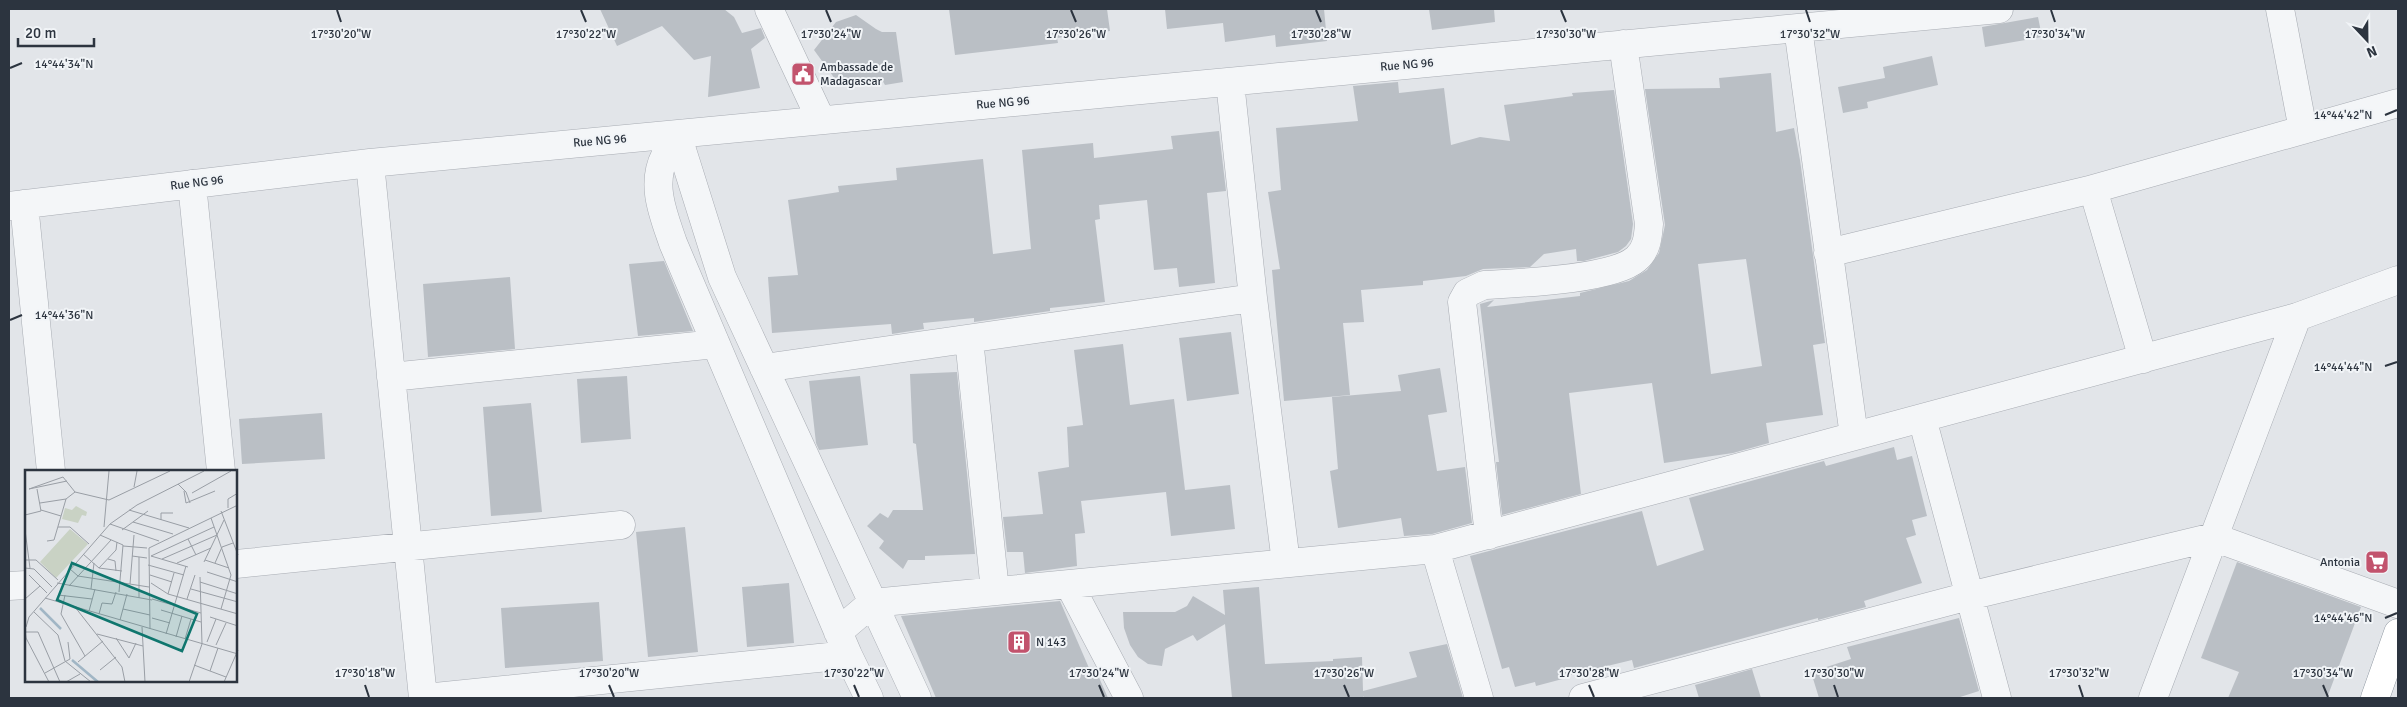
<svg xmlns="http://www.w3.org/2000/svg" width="2407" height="707" viewBox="0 0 2407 707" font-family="Signika,sans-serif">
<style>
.building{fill:#babfc5;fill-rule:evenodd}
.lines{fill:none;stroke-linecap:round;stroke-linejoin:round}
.minor-casing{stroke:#a8acb3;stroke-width:29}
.highway-casing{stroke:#8b949e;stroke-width:29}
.minor{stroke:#f4f6f8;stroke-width:28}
.highway{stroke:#fff;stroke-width:28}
.ticks{fill:none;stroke:#2c343f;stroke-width:2}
.labels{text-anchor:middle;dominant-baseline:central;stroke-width:4;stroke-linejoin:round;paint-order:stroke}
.street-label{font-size:12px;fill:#2c343f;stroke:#f1f4f7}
.poi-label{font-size:12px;fill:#2c343f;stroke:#f1f4f7;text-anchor:start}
.inset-river{fill:none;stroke:#a1b6c5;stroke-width:2.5}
.inset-road{fill:none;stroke:#999ea5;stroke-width:1}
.view{fill:#0f766e;fill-opacity:0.15;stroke:#0f766e;stroke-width:2.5}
.inset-edge{fill:none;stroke:#2c343f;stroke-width:2.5}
.ticks-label{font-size:12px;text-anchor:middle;fill:#2c343f;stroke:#f1f4f7;stroke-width:4;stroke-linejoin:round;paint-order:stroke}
</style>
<rect width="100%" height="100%" fill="#e2e5e9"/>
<path class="building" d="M600 9H724L734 17 742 33 761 28 765 38 751 49 760 88 708 97 711 56 694 60 662 26 617 46Z
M949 9H1107L1110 31 1057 38 1058 43 955 55Z
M1165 9H1324L1327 41 1276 47 1275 35 1225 42 1223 23 1167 29Z
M1429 9H1494L1495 22 1432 30Z
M856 15 876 29 882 32H896L903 82 885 85 881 78 863 81 851 78 835 79 814 50 836 22Z
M2038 17 2042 37 1985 47 1982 27Z
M1932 56 1938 85 1867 102 1868 108 1843 113 1838 87 1885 78 1883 67Z
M1771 73 1776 132 1794 128 1800 160 1825 343 1813 345 1823 415 1766 423 1769 443 1733 453 1664 463 1652 383 1569 393 1581 494 1502 515 1496 462H1499L1480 304 1494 300 1487 307 1580 296V293L1629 281 1647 270 1659 253 1665 225 1645 89 1720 88 1719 78ZM1746 259 1762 366 1711 374 1698 264Z
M1398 82 1399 93 1444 88 1451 145 1480 137 1510 141 1504 105 1573 96 1572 93 1614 90 1633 224 1631 239 1626 246 1618 252 1584 261H1577L1576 249 1544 254 1530 267 1483 269 1466 276 1423 281V285L1361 290 1364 322 1343 323 1350 395 1284 401 1272 270 1280 269 1268 192 1281 190 1276 128 1358 121 1353 86Z
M1219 131 1226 191 1207 193 1215 283 1179 287 1177 268 1154 270 1147 200 1099 205 1100 219 1095 220 1105 302 1050 308V311L974 322V318L923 323 924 329 892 334 891 324 772 333 768 277 798 275 788 200 839 192 838 186 897 180 896 168 983 159 993 254 1031 249 1022 150 1093 143 1094 158 1173 149 1171 136Z
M664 261 693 331 638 336 629 264Z
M510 277 515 349 428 357 423 284Z
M1231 332 1239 394 1187 401 1179 338Z
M1123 344 1130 405 1174 399 1185 490 1230 485 1235 529 1171 536 1166 492 1081 501 1085 533 1075 534 1077 566 1025 573 1023 552H1007L1003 517 1043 514 1038 472 1069 467 1067 427 1083 425 1074 350Z
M1440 368 1447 412 1428 415 1437 471 1465 467 1472 523 1432 534 1404 536 1401 518 1338 528 1330 471 1338 469 1332 397 1401 391 1398 375Z
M957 372 975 554 925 556V560H908L903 569 879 548 884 541 867 526 880 513 888 518 893 510H923L916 444 913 443 910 374Z
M627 376 631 439 581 443 577 379Z
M860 376 868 445 819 450 816 443 809 381Z
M531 403 542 512 491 516 483 407Z
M322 413 325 459 242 464 239 419Z
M1894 447 1897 460 1912 456 1927 516 1912 520 1916 535 1906 538 1922 583 1864 601 1866 607 1818 620V618L1634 668 1632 660 1570 675V677L1536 686 1535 682 1515 687 1509 667 1502 669 1470 556 1642 511 1657 566 1704 550 1689 498 1824 461 1826 466Z
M685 527 698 652 648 657 636 532Z
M2237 562 2361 607 2327 698H2228L2239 672 2201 658Z
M789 583 794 643 747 647 742 587Z
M1259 587 1265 664 1333 661V659L1362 657 1363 691 1417 677 1409 652 1447 644 1463 698H1364L1363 696V698H1232L1225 624 1197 641 1193 635 1165 649 1162 666 1148 664 1138 657 1130 645 1124 628 1123 612H1175L1187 606 1193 596 1225 615 1223 590Z
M1060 601 1092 675 1097 673 1108 698H936L901 616Z
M599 602 603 661 505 668 501 608Z
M1959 618 1979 691 1957 698H1819L1811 672 1851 659 1847 647Z
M1752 669 1761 698H1699L1695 685Z"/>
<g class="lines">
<g class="minor-casing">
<path id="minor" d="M769 9 821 120
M2280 9 2303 130
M1798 28 1854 436
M1230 82 1253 298 1286 563
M677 134 722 277 917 698
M680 144C675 147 668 151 665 156 650 185 664 216 673 243L848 655 869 698
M370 163 423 698
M192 184 221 471
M2093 189 2143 359
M24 204 51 471
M9 206 370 163 1999 9
M1828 253 2093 189 2398 103
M969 339 995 591
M764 368 1253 298
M391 377 716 344
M1922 418 1997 698
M1489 535 1462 302 1467 293 1484 285C1518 283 1612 280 1636 259 1647 250 1648 237 1649 224L1623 44
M1435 549 1479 698
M236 564 621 525
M1069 584 1129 698
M9 586 26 585
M838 632 872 603 1435 549 2297 317 2398 280
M425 698 848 655
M1583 698 1969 596 2213 537 2398 604
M2153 698 2297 317"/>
</g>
<g class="highway-casing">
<path id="highway" d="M2375 698 2398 633"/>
</g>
<use href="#minor" class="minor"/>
<use href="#highway" class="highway"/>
</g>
<path class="ticks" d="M337 10 341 22M581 10 586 22M826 10 831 22M1071 10 1076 22M1316 10 1321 22M1561 10 1566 22M1806 10 1810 22M2051 10 2055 22M10 68 22 63M2385 115 2397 110M10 320 22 315M2385 366 2397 362M2385 618 2397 613M365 685 369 697M609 685 614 697M854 685 859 697M1099 685 1104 697M1344 685 1349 697M1589 685 1594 697M1834 685 1838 697M2079 685 2083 697M2323 685 2328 697"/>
<defs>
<g id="civic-square" transform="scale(1.25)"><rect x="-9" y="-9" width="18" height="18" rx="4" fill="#c2536d" stroke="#f1f4f7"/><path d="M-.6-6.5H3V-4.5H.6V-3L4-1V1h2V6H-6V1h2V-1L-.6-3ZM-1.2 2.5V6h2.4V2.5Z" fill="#fff"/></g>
<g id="supermarket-square" transform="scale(1.25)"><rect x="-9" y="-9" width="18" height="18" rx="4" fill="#c2536d" stroke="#f1f4f7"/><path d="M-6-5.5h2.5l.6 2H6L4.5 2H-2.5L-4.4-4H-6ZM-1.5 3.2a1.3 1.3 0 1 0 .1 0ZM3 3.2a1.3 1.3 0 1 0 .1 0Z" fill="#fff"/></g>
<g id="building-square" transform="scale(1.25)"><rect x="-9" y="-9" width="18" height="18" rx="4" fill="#c2536d" stroke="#f1f4f7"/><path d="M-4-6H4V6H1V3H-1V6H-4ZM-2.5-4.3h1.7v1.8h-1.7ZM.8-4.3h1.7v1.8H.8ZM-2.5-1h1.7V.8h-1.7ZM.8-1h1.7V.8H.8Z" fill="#fff"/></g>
</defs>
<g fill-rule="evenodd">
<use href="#civic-square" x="803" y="74"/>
<use href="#supermarket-square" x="2377" y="562"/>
<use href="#building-square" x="1019" y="642"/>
</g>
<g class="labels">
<g class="street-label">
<text transform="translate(1407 65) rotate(-5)">Rue NG 96</text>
<text transform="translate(1003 103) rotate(-5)">Rue NG 96</text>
<text transform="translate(600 141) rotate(-5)">Rue NG 96</text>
<text transform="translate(197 183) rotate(-7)">Rue NG 96</text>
</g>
<g class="poi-label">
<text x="820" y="67">Ambassade de<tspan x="820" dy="14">Madagascar</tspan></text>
<text x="2360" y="562" text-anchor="end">Antonia</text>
<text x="1036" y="642">N 143</text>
</g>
</g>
<g transform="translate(25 470)">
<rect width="212" height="212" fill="#e2e5e9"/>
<path d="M51 36 62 42 61 46 57 45 53 53 37 49 40 38 47 40ZM45 59 63 74 31 108 15 92Z" fill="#c9d2c4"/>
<path class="inset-river" d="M15 138 36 159M47 190 73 212"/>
<path class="inset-road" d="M42 11 4 19 38 7 50 22 84 30 145 1M153 14 161 22 165 33M109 17 112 1M159 21 161 33 190 21M167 23 206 1M15 33 41 29 50 22M203 38V29L213 23M16 40 36 46M104 40 164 58M196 41 213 85M0 45 16 41 12 19M186 48 206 105 196 139M136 50V43H148M108 52 148 64M85 54 134 71M33 57H45L64 74M79 57 84 1M0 60 5 98M97 60 123 41M75 65 98 75 94 122M163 69 171 85M22 71 29 70 41 29M98 76 122 78M58 84 74 98 97 101M107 86 122 88M126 86 189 57M126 86 163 97M83 89 90 91 91 101M137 89 192 65M0 90H11L33 110M180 90 204 98M179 92 199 50M152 93 186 78M190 93 197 77 208 73M123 95 159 105M0 98 9 99 27 117M74 98 91 80 92 72M45 99 53 106 124 117M182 102 213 112M4 105 22 123M125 105 147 112M175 112 213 124M32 113 127 130M126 113 143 124 213 144M105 114 109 65M44 116 86 70M66 119 69 93M166 119 213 132M143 124 149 103M33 125 67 129M40 125 36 144 60 186M20 128 213 184M114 128V87M0 129 15 116M127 129 176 143M162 129 170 105M50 137 97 197 100 212M98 139 125 145M136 140 176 152M64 141 70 119M9 142 33 165 40 191 66 212M74 144 77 133 87 134 91 122M185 147 213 156M127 148 145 153M95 150 102 124M1 157 4 147 85 54 112 35 179 1M117 157 120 212M125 159 124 78 213 35M0 160 1 168 24 212M0 162H13L35 212M72 164 118 176M141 164 161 96M151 167 157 146M91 168 104 188 111 173M160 169 166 149M182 172 191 149M191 175 201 153M53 192 78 171M169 195 201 207M75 200 91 187M185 201 193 178M20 203 45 189 43 172M41 212 55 204M164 212 177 174 175 107M199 212 213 180"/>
<path class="view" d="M47 93 172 144 157 181 32 130Z"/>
<rect width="212" height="212" class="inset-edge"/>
</g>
<g class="ticks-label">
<text x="341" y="38">17°30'20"W</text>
<text x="586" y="38">17°30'22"W</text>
<text x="831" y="38">17°30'24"W</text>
<text x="1321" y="38">17°30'28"W</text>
<text x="1566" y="38">17°30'30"W</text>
<text x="1810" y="38">17°30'32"W</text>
<text x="2055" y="38">17°30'34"W</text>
<text x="1076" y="38">17°30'26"W</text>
<text x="64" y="68">14°44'34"N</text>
<text x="2343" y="119">14°44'42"N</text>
<text x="64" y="319">14°44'36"N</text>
<text x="2343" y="371">14°44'44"N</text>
<text x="2343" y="622">14°44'46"N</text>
<text x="365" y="677">17°30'18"W</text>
<text x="609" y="677">17°30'20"W</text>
<text x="854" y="677">17°30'22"W</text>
<text x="1099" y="677">17°30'24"W</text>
<text x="1344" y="677">17°30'26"W</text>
<text x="1589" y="677">17°30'28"W</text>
<text x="1834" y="677">17°30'30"W</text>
<text x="2079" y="677">17°30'32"W</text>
<text x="2323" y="677">17°30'34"W</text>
</g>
<rect width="2407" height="707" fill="none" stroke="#2c343f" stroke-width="20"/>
<g transform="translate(2367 40) rotate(158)" stroke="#f1f4f7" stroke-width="4" paint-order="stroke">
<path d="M0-4L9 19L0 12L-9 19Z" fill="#2c343f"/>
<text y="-8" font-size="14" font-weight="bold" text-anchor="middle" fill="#2c343f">N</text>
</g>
<path d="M18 38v8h76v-8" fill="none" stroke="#2c343f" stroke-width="2.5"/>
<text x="25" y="38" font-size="15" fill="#2c343f" stroke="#f1f4f7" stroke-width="4" paint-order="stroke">20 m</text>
</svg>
